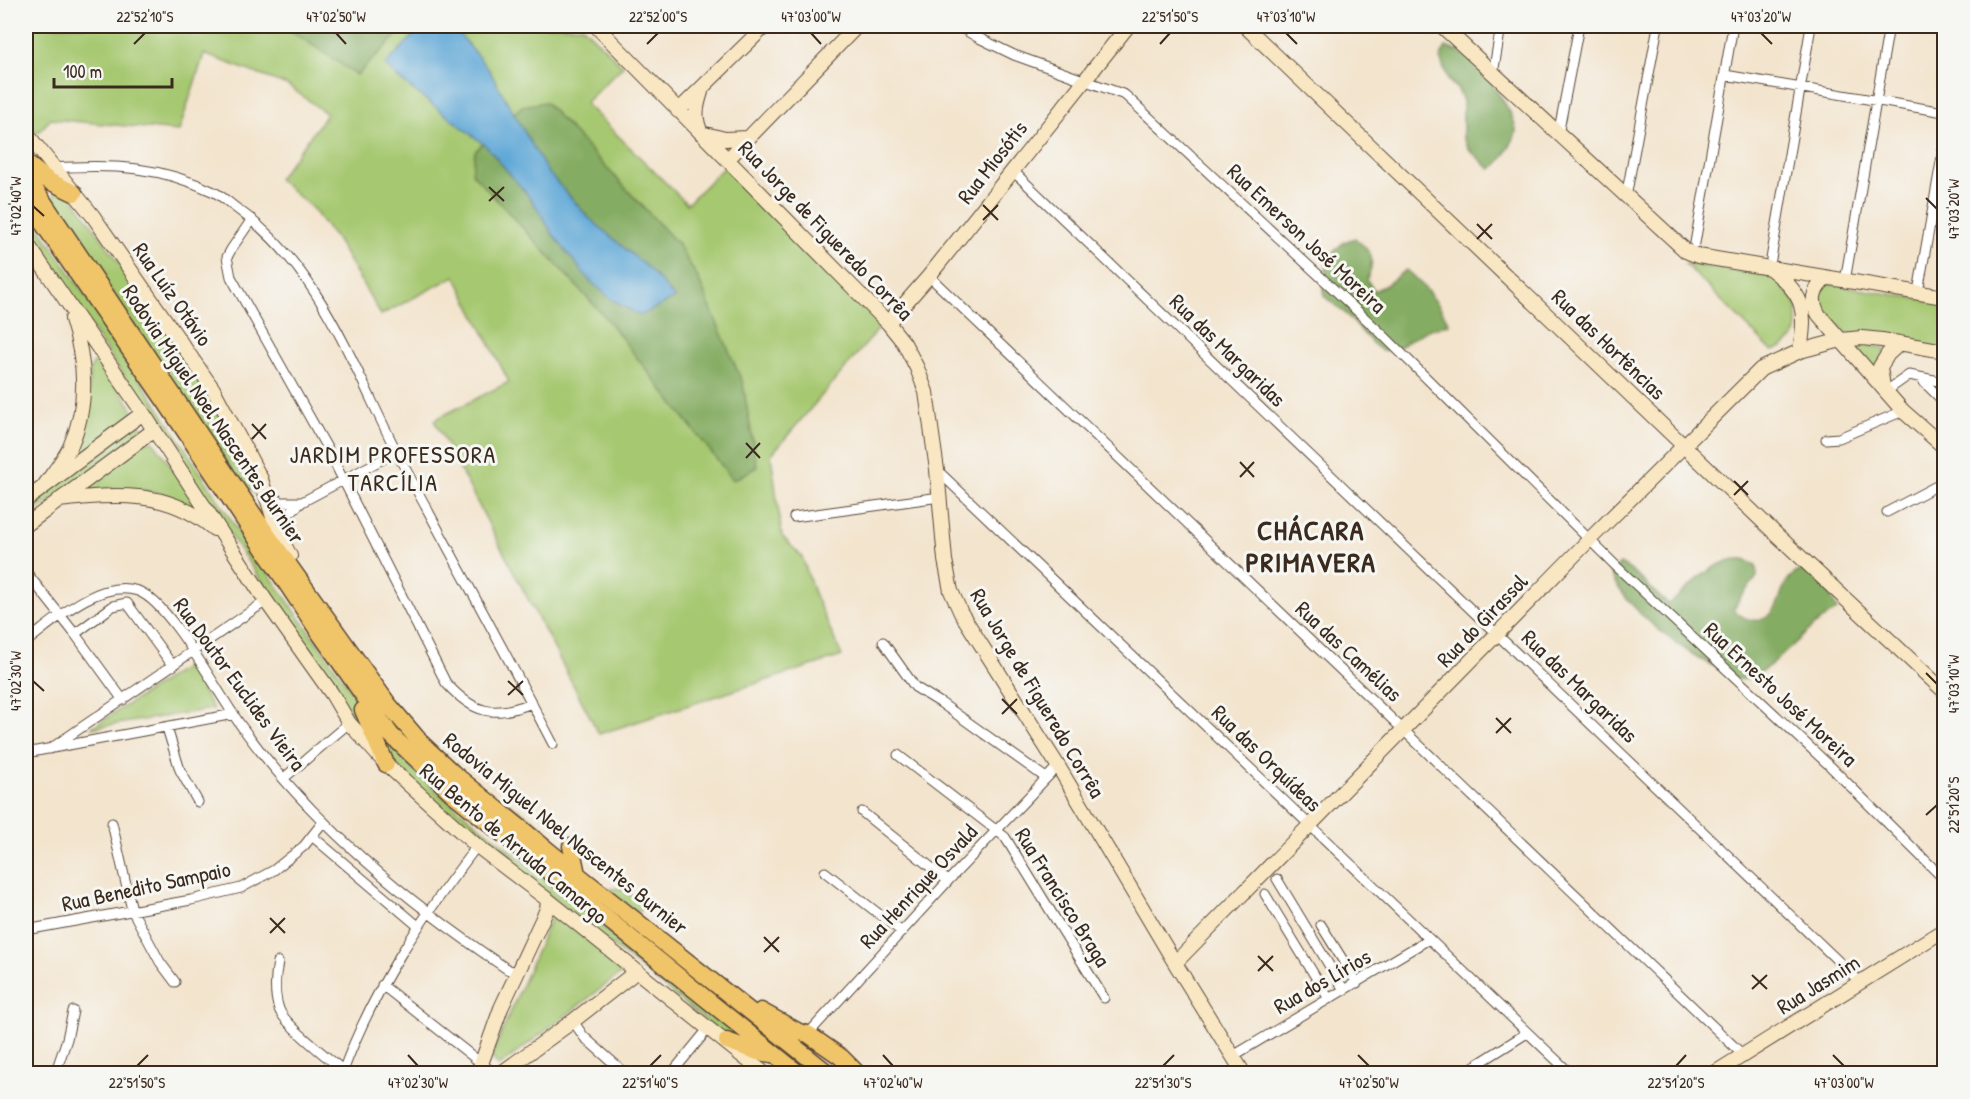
<svg xmlns="http://www.w3.org/2000/svg" width="1970" height="1099" viewBox="0 0 1970 1099" font-family="'Patrick Hand',sans-serif">
<style>
.green{fill:#a6c870;stroke:#707947;stroke-width:1.5}
.forest{fill:#84ac62;stroke:#606b40;stroke-width:1.5}
.water{fill:#60a8d7;stroke:#4e697a;stroke-width:1.5}
.lines{fill:none;stroke-linecap:round;stroke-linejoin:round}
.street-casing{stroke:#574638;stroke-width:11}
.secondary-casing{stroke:#574638;stroke-width:16}
.highway-casing{stroke:#574638;stroke-width:19}
.street{stroke:#fff;stroke-width:9}
.secondary{stroke:#f9e7c3;stroke-width:14}
.highway{stroke:#f0c469;stroke-width:16}
.ticks{fill:none;stroke:#3b2a1e;stroke-width:2}
.labels{text-anchor:middle;dominant-baseline:central;stroke-width:6;stroke-linejoin:round;paint-order:stroke}
.street-label{font-size:22px;fill:#3b2a1e;stroke:#f6f6f2}
.neighbourhood-label{font-size:24px;letter-spacing:1.5px;fill:#3b2a1e;stroke:#f6f6f2}
.district-label{font-size:28px;font-weight:bold;letter-spacing:1.5px;fill:#3b2a1e;stroke:#f6f6f2}
.neatline{fill:none;stroke:#3b2a1e;stroke-width:2}
.ticks-label{font-size:15px;text-anchor:middle;fill:#3b2a1e}
</style>
<rect width="100%" height="100%" fill="#f6f6f2"/>
<filter id="ink" filterUnits="userSpaceOnUse"><feTurbulence type="fractalNoise" baseFrequency=".0167" numOctaves="2"/><feDisplacementMap in="SourceGraphic" scale="12" xChannelSelector="R" yChannelSelector="G"/><feConvolveMatrix kernelMatrix="1 2 1 2 8 2 1 2 1" color-interpolation-filters="sRGB"/></filter>
<filter id="wash" filterUnits="userSpaceOnUse"><feTurbulence type="fractalNoise" baseFrequency=".008" numOctaves="4" result="noise"/><feDisplacementMap in="SourceGraphic" scale="24" xChannelSelector="R" yChannelSelector="G"/><feGaussianBlur stdDeviation="1.35" result="paint"/><feColorMatrix in="noise" values="0 0 0 0 0 0 0 0 0 0 0 0 0 0 0 0 0 1.4 0 .05"/><feComposite in="paint" operator="in"/></filter>
<g filter="url(#wash)">
<rect width="100%" height="100%" fill="#f3e4cd"/>
<path class="green" d="M26 26H582L623 66 585 103 687 204 724 167 882 325 771 455 782 536 802 557 814 593 842 656 599 734 434 420 509 382 455 276 381 315 336 239 312 208 278 179 327 114 287 85 204 54 179 131 51 119 37 133 26 119Z
M60 191 72 196 207 388 251 467 261 497C237 487 209 433 194 411L188 407 52 201 53 196Z
M26 208 104 323 237 529 352 692 360 709 362 729 333 688 55 274 26 234Z
M1685 264 1774 276 1797 304V328L1793 339 1784 346 1772 351Z
M1829 284 1944 303V350L1847 334 1818 303 1822 285Z
M1853 344 1886 348 1874 372Z
M98 357 132 408V417L73 461 88 401 90 369Z
M136 423 141 426 142 430 26 520V505Z
M153 441 213 523C169 489 151 488 96 492L88 490 87 487 140 442Z
M189 665 213 709 91 728Z
M380 736 386 737 411 767 443 797 593 917C614 940 641 957 667 975 683 987 697 1002 712 1015 726 1026 741 1034 754 1045L721 1033 418 789 389 756Z
M501 799C522 812 549 826 561 849L555 847 497 800Z
M623 888 645 905 638 913 608 889Z
M554 911 624 971 499 1066 491 1057Z"/>
<path class="forest" d="M284 26H406L357 75Z
M1446 47C1453 50 1461 52 1467 57 1481 66 1516 114 1516 131 1516 136 1511 144 1509 148 1504 157 1499 165 1490 169L1468 148 1463 138V101L1458 90 1449 81 1440 58Z
M545 102 678 244 698 278 743 384 757 467 733 480 605 317 472 173 475 151 522 106Z
M1355 238C1372 252 1376 258 1367 280L1374 291 1386 285 1406 270C1425 286 1439 302 1449 324L1427 330 1394 350 1382 351 1372 343 1346 314 1324 296C1323 283 1327 272 1326 259L1344 242Z
M1732 560H1744L1756 565 1757 577 1739 599 1734 610C1748 624 1767 625 1777 605 1781 597 1782 587 1788 580 1794 573 1800 570 1808 567L1826 584 1837 610C1830 615 1821 620 1814 626 1799 639 1764 675 1746 679 1734 681 1731 675 1721 670 1683 652 1626 610 1609 571L1620 564C1640 573 1651 592 1669 604 1690 588 1705 567 1732 560Z"/>
<path class="water" d="M423 26H453L489 70 547 171 588 217 649 269 675 298 640 316 612 300 589 280 554 236 532 200 486 146 399 79 385 65Z"/>
</g>
<g filter="url(#ink)">
<g class="lines">
<g class="street-casing">
<path id="street" d="M958 26 979 38 1014 55 1125 95 1382 334 1617 567 1831 767 1944 879
M1493 74 1501 26
M1725 75 1944 112
M1558 135 1579 26
M54 168C112 164 160 166 214 192 222 196 229 203 236 208 324 269 356 377 405 468 454 560 505 651 553 744
M1012 170 1860 982
M1626 197 1658 26
M252 219 232 248 227 257 231 277 327 448 446 683C474 714 493 718 532 703
M1695 243 1733 26
M1771 259 1811 26
M929 276 1743 1055
M1845 281 1889 26
M1918 292 1944 145
M1919 377 1944 402
M1885 392 1909 375 1944 382
M1826 439 1839 438 1903 411
M937 470 1571 1074
M267 493 281 502H302
M1887 512 1944 482
M794 517 940 497
M277 530 280 521 302 502 396 452
M26 572 75 634 123 700
M75 634 113 606 127 603 173 666
M26 642C54 621 99 578 138 591 171 603 219 696 242 727 313 825 408 902 507 969L517 973
M883 642 915 687 941 703 1046 778
M167 728 180 770 198 802
M50 749 266 601
M26 753 234 714
M898 755 1005 837 1104 998
M284 778 349 723
M862 812 948 881
M112 823 132 910 160 962 175 982
M312 836 418 926
M825 872 902 932
M1277 879 1344 990
M1265 894 1329 999
M1321 925 1357 983
M26 930 191 900 241 888 274 870 304 846 323 822
M278 962C275 976 274 995 279 1009 284 1024 329 1059 343 1070
M382 985 495 1074
M573 1021 584 1037 626 1074
M808 1034 948 881 1058 766
M1233 1056 1429 939
M55 1074 67 1039 73 1011
M342 1074C373 988 422 918 477 846
M671 1074 708 1029
M1462 1074 1527 1033"/>
</g>
<g class="secondary-casing">
<path id="secondary" d="M596 26 888 323 904 343 917 368 926 392 937 470 945 560 951 591 961 613 1058 766 1175 963 1244 1074
M1245 26 1778 536 1944 691
M1442 26 1686 251 1698 256 1944 297
M701 92C696 108 694 117 701 133L725 139 748 138
M678 111 765 26
M26 133 93 216 213 389 261 479 277 530 290 556
M728 159 857 26
M26 242 143 413 266 601 332 694 349 723 386 764 477 846 548 900 765 1074
M1772 270C1806 296 1806 311 1800 351
M1826 278C1813 290 1810 300 1819 315L1903 411 1944 447
M888 323 929 276 1128 26
M1883 387 1880 367 1888 354 1899 344
M44 486C53 473 63 461 70 447 89 405 86 362 72 319
M26 500 143 413
M59 500C116 494 168 489 214 529
M26 525 154 430
M1175 963 1590 539 1761 369 1800 351 1841 340 1862 338 1882 340 1944 351
M474 1074 480 1067 501 1008 547 909 548 900
M500 1074 573 1021 637 971
M1713 1074 1944 930"/>
</g>
<g class="highway-casing">
<path id="highway" d="M26 163 49 181 74 193
M26 176 268 536 388 704 422 744 453 773 577 874 829 1074
M26 199 167 404 321 635 391 735 452 793 799 1074
M363 710 386 764
M571 846 577 874
M761 1011 799 1032 808 1034 841 1057 858 1074
M727 1041 758 1052 772 1054"/>
</g>
<use href="#street" class="street"/>
<use href="#secondary" class="secondary"/>
<use href="#highway" class="highway"/>
</g>
</g>
<path class="ticks" d="M336 33 346 44M811 33 821 44M1286 33 1297 44M1761 33 1772 44M134 44 145 33M647 44 658 33M1160 44 1170 33M489 187 504 201M1926 198 1937 209M489 201 504 187M983 205 998 220M33 206 44 216M983 220 998 205M1477 224 1492 239M1477 239 1492 224M252 424 266 439M252 439 266 424M746 443 760 458M746 458 760 443M1240 462 1254 477M1240 477 1254 462M1734 481 1748 495M1734 495 1748 481M1926 673 1937 684M33 681 44 691M508 681 523 695M508 695 523 681M1002 699 1017 714M1002 714 1017 699M1496 718 1511 733M1496 733 1511 718M1926 815 1937 805M270 918 285 933M270 933 285 918M764 937 779 952M764 952 779 937M1258 956 1273 971M1258 971 1273 956M1752 975 1767 989M1752 989 1767 975M408 1055 418 1066M883 1055 893 1066M1358 1055 1369 1066M1833 1055 1844 1066M137 1066 148 1055M650 1066 661 1055M1163 1066 1174 1055M1676 1066 1686 1055"/>
<g class="labels">
<g class="street-label">
<text transform="translate(992 162) rotate(-52)">Rua Miosótis</text>
<text transform="translate(826 230) rotate(46)">Rua Jorge de Figueredo Corrêa</text>
<text transform="translate(1307 238) rotate(43)">Rua Emerson José Moreira</text>
<text transform="translate(173 294) rotate(55)">Rua Luíz Otávio</text>
<text transform="translate(1609 344) rotate(44)">Rua das Hortências</text>
<text transform="translate(1228 350) rotate(44)">Rua das Margaridas</text>
<text transform="translate(214 414) rotate(56)">Rodovia Miguel Noel Nascentes Burnier</text>
<text transform="translate(1482 620) rotate(-46)">Rua do Girassol</text>
<text transform="translate(1349 651) rotate(43)">Rua das Camélias</text>
<text transform="translate(240 684) rotate(54)">Rua Doutor Euclides Vieira</text>
<text transform="translate(1580 686) rotate(44)">Rua das Margaridas</text>
<text transform="translate(1038 693) rotate(59)">Rua Jorge de Figueredo Corrêa</text>
<text transform="translate(1781 694) rotate(43)">Rua Ernesto José Moreira</text>
<text transform="translate(1267 758) rotate(44)">Rua das Orquídeas</text>
<text transform="translate(566 833) rotate(39)">Rodovia Miguel Noel Nascentes Burnier</text>
<text transform="translate(514 843) rotate(40)">Rua Bento de Arruda Camargo</text>
<text transform="translate(146 886) rotate(-12)">Rua Benedito Sampaio</text>
<text transform="translate(918 886) rotate(-47)">Rua Henrique Osvald</text>
<text transform="translate(1063 897) rotate(58)">Rua Francisco Braga</text>
<text transform="translate(1322 981) rotate(-30)">Rua dos Lírios</text>
<text transform="translate(1818 984) rotate(-32)">Rua Jasmim</text>
</g>
<g class="neighbourhood-label">
<text x="393" y="454">JARDIM PROFESSORA<tspan x="393" dy="28">TARCÍLIA</tspan></text>
</g>
<g class="district-label">
<text x="1311" y="530">CHÁCARA<tspan x="1311" dy="32">PRIMAVERA</tspan></text>
</g>
</g>
<rect width="1970" height="1099" fill="none" stroke="#f6f6f2" stroke-width="66"/>
<path d="M54 78v9h118v-9" fill="none" stroke="#3b2a1e" stroke-width="3"/>
<text x="63" y="78" font-size="18" fill="#3b2a1e" stroke="#f6f6f2" stroke-width="4.5" paint-order="stroke">100 m</text>
<rect x="33" y="33" width="1904" height="1033" class="neatline"/>
<g class="ticks-label">
<text x="145" y="22">22°52'10"S</text>
<text x="336" y="22">47°02'50"W</text>
<text x="658" y="22">22°52'00"S</text>
<text x="811" y="22">47°03'00"W</text>
<text x="1170" y="22">22°51'50"S</text>
<text x="1286" y="22">47°03'10"W</text>
<text x="1761" y="22">47°03'20"W</text>
<text transform="translate(16 206) rotate(-90)" y="5">47°02'40"W</text>
<text transform="translate(1954 209) rotate(-90)" y="5">47°03'20"W</text>
<text transform="translate(16 681) rotate(-90)" y="5">47°02'30"W</text>
<text transform="translate(1954 684) rotate(-90)" y="5">47°03'10"W</text>
<text transform="translate(1954 805) rotate(-90)" y="5">22°51'20"S</text>
<text x="137" y="1088">22°51'50"S</text>
<text x="418" y="1088">47°02'30"W</text>
<text x="650" y="1088">22°51'40"S</text>
<text x="893" y="1088">47°02'40"W</text>
<text x="1163" y="1088">22°51'30"S</text>
<text x="1369" y="1088">47°02'50"W</text>
<text x="1676" y="1088">22°51'20"S</text>
<text x="1844" y="1088">47°03'00"W</text>
</g>
</svg>
